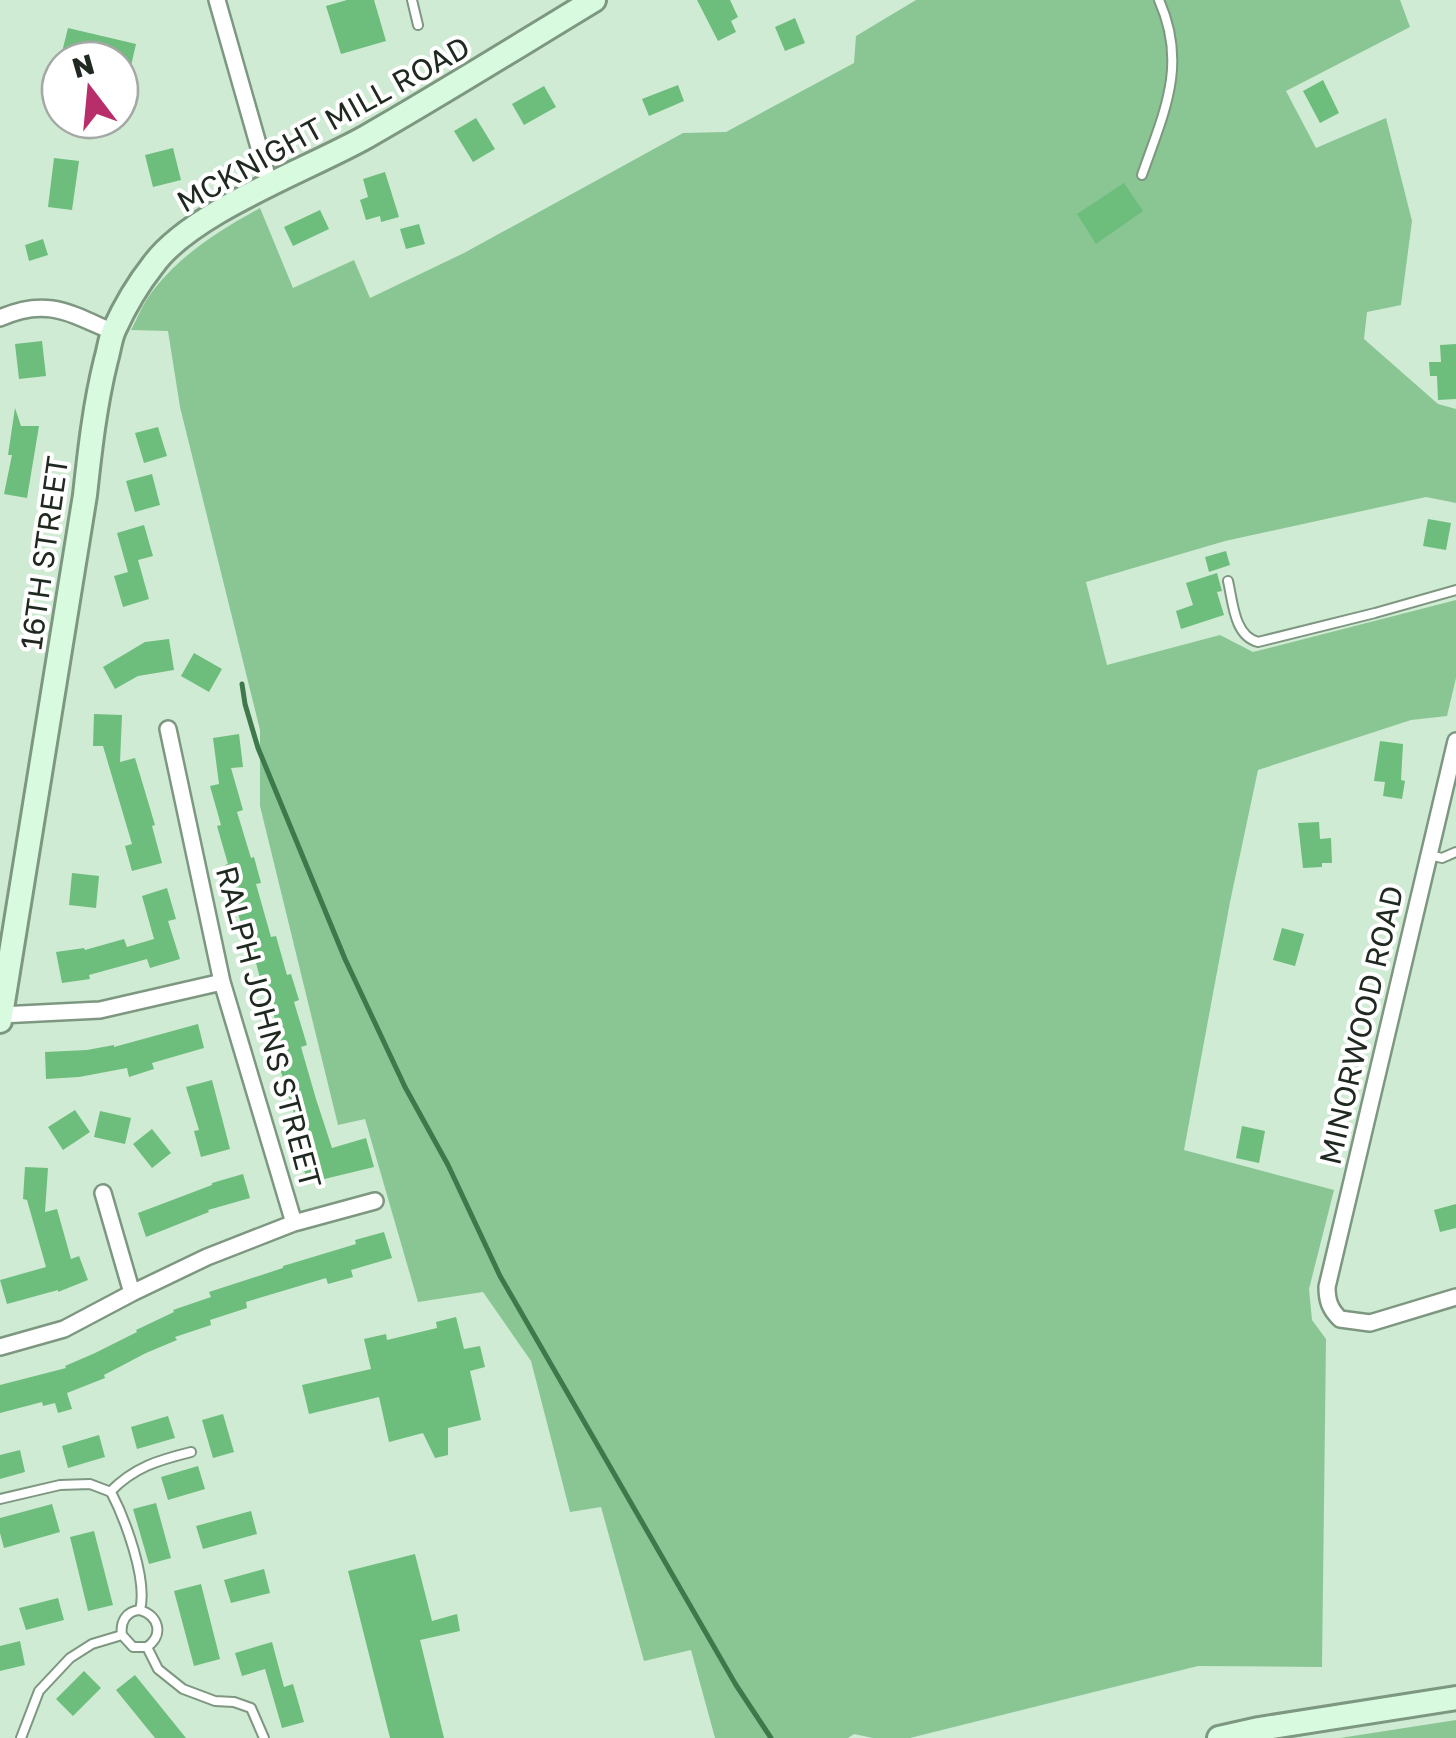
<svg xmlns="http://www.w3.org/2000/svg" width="1456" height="1738" viewBox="0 0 1456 1738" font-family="'Golos Text',sans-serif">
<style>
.green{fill:#89c694}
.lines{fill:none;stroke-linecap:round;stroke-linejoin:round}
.stream{stroke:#3e794b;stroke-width:5}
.building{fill:#6dbd7d}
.lane-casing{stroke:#7d9781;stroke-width:12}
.street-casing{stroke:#7d9781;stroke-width:20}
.secondary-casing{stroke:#7d9781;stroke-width:28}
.lane{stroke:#fff;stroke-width:8}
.street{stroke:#fff;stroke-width:15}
.secondary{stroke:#d8fbe0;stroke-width:22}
.labels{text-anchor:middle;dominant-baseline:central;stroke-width:8;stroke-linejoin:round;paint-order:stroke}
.street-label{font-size:30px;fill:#1f2920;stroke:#fff}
</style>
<rect width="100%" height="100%" fill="#d0ebd3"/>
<path class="green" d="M916 0H1400L1410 27 1286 91 1316 148 1386 118 1412 221 1401 305 1367 312 1364 339 1438 404 1456 409V503L1426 497 1225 541 1086 582 1107 665 1220 635 1253 652 1456 600V678L1447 716 1411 720 1258 770 1230 902 1184 1150 1334 1190 1309 1289 1312 1320 1326 1339 1322 1667 1198 1666 910 1738H873L854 1734 848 1738H715L691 1650 644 1661 601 1507 570 1512 531 1361 483 1292 418 1302 365 1119 338 1125 260 806V730L180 407 168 331 131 330C137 319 142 306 149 296 178 256 218 231 260 208L293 288 354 260 370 298 464 253 683 133 726 132 854 63 856 36Z
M1456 1720V1738H1340Z"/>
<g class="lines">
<path class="stream" d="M242 684 245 704 258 748 345 959 405 1087 448 1165 500 1276 736 1685 771 1738"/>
</g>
<path class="building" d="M347 0H374L386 41 341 54 326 6Z
M697 0H730L738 17 731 21 736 32 718 41Z
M795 18 805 43 785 51 775 27Z
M68 28 136 44 125 92 120 91V60H60Z
M1323 80 1339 113 1320 123 1303 91Z
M678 85 684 101 649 116 642 99Z
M544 86 556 107 524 125 512 104Z
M476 118 495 149 473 162 454 131Z
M173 148 181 180 153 187 145 155Z
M54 158 79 161 72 210 48 207Z
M385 172 399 217 381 222 380 216 366 220 360 200 368 197 363 179Z
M1124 183 1143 211 1096 244 1077 214Z
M320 210 329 229 293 246 284 227Z
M419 224 425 244 406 249 400 229Z
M43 239 48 255 29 261 25 245Z
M42 341 46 376 19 379 15 344Z
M1456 344V399L1438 400 1437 376H1430L1429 362H1441L1440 345Z
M15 408 21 426H39L27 498 4 494 12 455H8Z
M158 427 167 456 144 463 135 433Z
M152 474 160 505 135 512 126 481Z
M1428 519 1451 523 1446 550 1423 546Z
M144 525 153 556 138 560 149 599 123 607 114 576 128 572 117 533Z
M1226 551 1230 565 1209 572 1205 557Z
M1217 573 1222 591 1217 592 1224 615 1181 629 1176 611 1193 605 1186 583Z
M169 639 174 670 138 676 115 689 103 667 145 642Z
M194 653 222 669 209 692 181 676Z
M94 714 122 715 120 762 135 758 155 825 152 826 162 863 132 871 125 846 132 844 103 746H93Z
M239 734 243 767 231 768 243 810 237 812 251 858 254 857 261 883 256 884 271 937 276 936 287 975 291 974 299 1000 294 1002 307 1045 301 1047 316 1099 332 1148 366 1138 374 1167 308 1183 300 1157 307 1155 277 1059 285 1056 272 1008 268 1009 248 932 244 933 235 904 225 865 228 864 217 826 221 825 210 786 219 784 213 738Z
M1380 741 1403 744 1401 780 1405 781 1402 799 1383 796 1385 782 1374 781Z
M1319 822 1320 839 1331 838 1332 863H1322V867L1303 868 1298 823Z
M72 873 99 876 96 908 69 905Z
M167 888 176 919 168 921 180 959 150 968 147 959 89 975 90 979 62 983 56 952 84 948 85 950 124 939 127 947 154 939 142 896Z
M1282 928 1304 934 1295 966 1273 960Z
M198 1024 204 1048 152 1063 154 1069 129 1077 127 1068 79 1077 46 1079 45 1052 87 1050 114 1045V1047Z
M212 1080 230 1149 201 1157 194 1131 199 1130 186 1087Z
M75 1110 90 1132 63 1150 48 1127Z
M100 1111 131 1118 125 1144 94 1137Z
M1242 1126 1265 1131 1259 1163 1236 1158Z
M152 1129 171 1153 152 1168 133 1144Z
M25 1167 48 1168 45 1212 57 1209 71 1259 79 1256 88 1280 58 1292V1290L7 1304 0 1280 46 1267 27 1200 23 1199Z
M243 1174 250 1198 208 1210 209 1212 146 1237 138 1213 212 1185V1183Z
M1456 1204V1228L1440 1232 1434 1210Z
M384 1232 392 1258 351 1270 353 1277 328 1284 326 1278 246 1302 247 1308 210 1320 211 1325 175 1337 177 1340 146 1353 104 1375 105 1378 67 1393 72 1409 58 1413 55 1403 43 1406 42 1402 0 1413V1385L66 1368 65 1366 95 1353 137 1332 136 1330 174 1312 173 1310 211 1297 209 1292 283 1268V1266L356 1244 355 1240Z
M456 1317 464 1349 480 1346 485 1367 470 1371 481 1420 448 1428V1455L435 1458 423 1433 389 1442 379 1397 309 1414 302 1385 371 1369 364 1339 386 1334 387 1340 437 1328 436 1322Z
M223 1414 234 1452 213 1458 202 1420Z
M168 1416 175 1438 137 1449 131 1427Z
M99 1435 105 1457 68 1468 62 1446Z
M20 1450 25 1472 0 1479V1455Z
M198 1466 205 1489 168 1500 161 1477Z
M156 1503 171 1558 149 1564 133 1509Z
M52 1504 60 1532 4 1548 0 1533V1518Z
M251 1511 257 1534 203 1549 196 1526Z
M94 1531 113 1605 88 1611 70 1537Z
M415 1554 432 1621 457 1614 460 1631 420 1640 444 1738H390L348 1571Z
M264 1569 270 1593 231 1603 224 1580Z
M201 1584 220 1659 194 1666 174 1591Z
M58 1598 64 1620 26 1630 19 1608Z
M20 1641 25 1665 0 1671V1646Z
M272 1642 284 1687 293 1684 304 1722 282 1728 265 1669 242 1676 235 1653Z
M84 1671 101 1688 73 1716 56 1699Z
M135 1675 186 1738H155L116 1690Z"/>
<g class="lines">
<g class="lane-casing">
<path id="lane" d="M412 0 418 25
M1142 175C1164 112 1188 65 1159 0
M1228 581C1233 602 1234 636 1258 642L1375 613 1456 590
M1429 855 1442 858 1456 852
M110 1492C134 1467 159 1460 191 1452
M0 1499 60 1485 90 1484 111 1492C125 1519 148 1580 140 1610
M140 1610C126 1611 120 1622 122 1635L133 1647H147
M140 1610C159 1616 164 1635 147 1647
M147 1647 158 1669 183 1689 215 1701 234 1702 251 1708 264 1738
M21 1738 39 1691 70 1658 92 1644 122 1635"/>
</g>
<g class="street-casing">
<path id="street" d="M217 0 270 186
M0 318C46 297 70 313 113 332
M168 729 222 982 294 1223
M1456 741 1327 1287C1327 1301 1330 1309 1340 1319L1370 1323 1456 1297
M0 1015 100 1010 222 982
M103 1193 132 1293
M0 1347 64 1329 132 1293 207 1257 294 1223 375 1201"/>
</g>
<g class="secondary-casing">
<path id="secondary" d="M0 1021 85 495C90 449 95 404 106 360 109 350 110 339 114 330 124 308 138 284 153 265 191 212 307 170 366 137 443 93 518 46 594 0
M1219 1738 1259 1729 1456 1698"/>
</g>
<use href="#lane" class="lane"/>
<use href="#street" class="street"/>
<use href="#secondary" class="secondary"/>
</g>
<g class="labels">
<g class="street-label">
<text transform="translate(323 124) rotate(-29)">MCKNIGHT MILL ROAD</text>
<text transform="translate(44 553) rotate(-82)">16TH STREET</text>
<text transform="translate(1361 1025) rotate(-77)">MINORWOOD ROAD</text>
<text transform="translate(269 1027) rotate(75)">RALPH JOHNS STREET</text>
</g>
</g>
<g transform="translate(90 90) rotate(344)"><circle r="48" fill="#ffffff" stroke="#a5a9a6" stroke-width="2.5"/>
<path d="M0-8L18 38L0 25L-18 38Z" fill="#b82e6a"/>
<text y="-15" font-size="28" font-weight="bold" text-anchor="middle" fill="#1f2920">N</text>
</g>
</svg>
